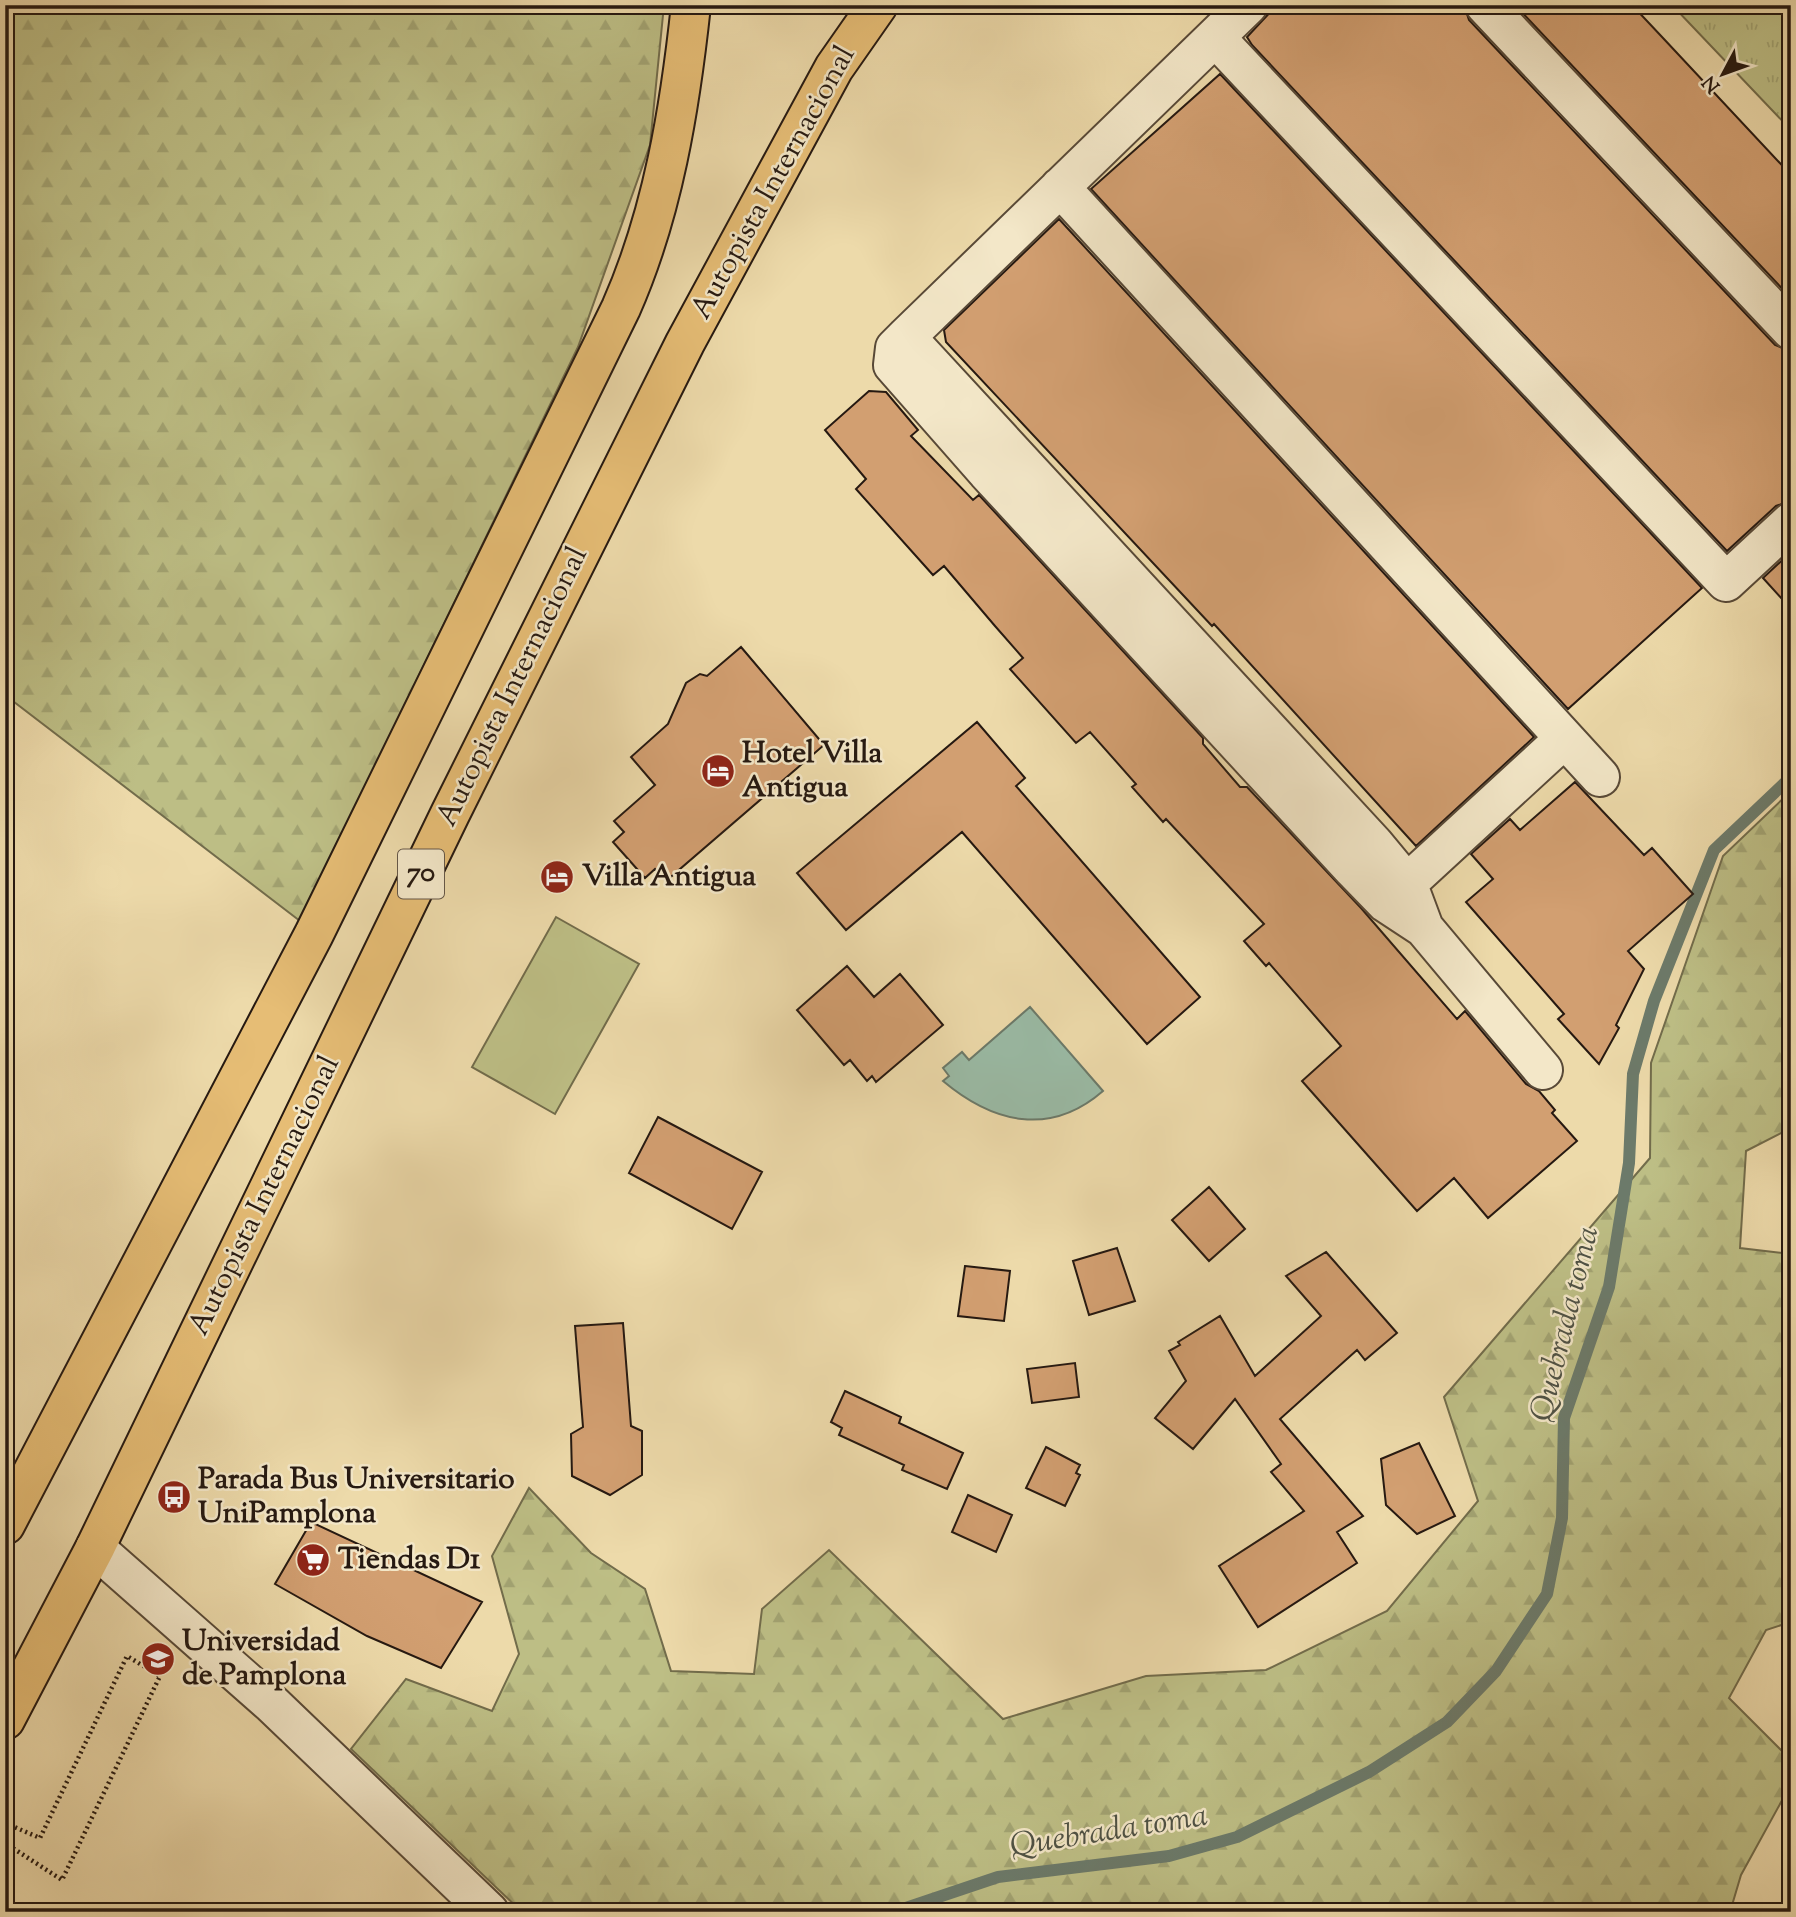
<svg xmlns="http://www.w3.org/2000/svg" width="1796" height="1917" viewBox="0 0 1796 1917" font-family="'Sorts Mill Goudy',serif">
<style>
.grass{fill:url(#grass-tufts);stroke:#726c4b;stroke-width:2}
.forest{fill:url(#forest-firs);stroke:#726c4b;stroke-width:2}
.pitch{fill:#bdbe85;stroke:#726c4b;stroke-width:2}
.water{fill:#9abba6;stroke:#6c7a6a;stroke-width:2}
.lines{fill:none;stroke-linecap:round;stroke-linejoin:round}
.stream{stroke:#6c7a6a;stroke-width:12}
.building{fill:#d29f71;stroke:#261911;stroke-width:2}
.minor-casing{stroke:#584937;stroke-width:42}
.highway-casing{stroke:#261911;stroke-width:42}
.path{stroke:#261911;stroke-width:4.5;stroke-dasharray:2 3.5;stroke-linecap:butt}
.minor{stroke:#f3e7c8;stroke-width:38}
.highway{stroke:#e6bd75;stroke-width:38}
.labels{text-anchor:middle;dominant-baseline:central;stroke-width:5;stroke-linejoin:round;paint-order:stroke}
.shield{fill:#f3e7c8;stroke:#645748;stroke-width:2}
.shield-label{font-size:28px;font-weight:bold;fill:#261911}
.street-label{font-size:30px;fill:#261911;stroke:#f3e7c8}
.poi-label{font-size:30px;font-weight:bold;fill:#261911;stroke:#f3e7c8;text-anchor:start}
.water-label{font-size:32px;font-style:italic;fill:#4f5245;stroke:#f3e7c8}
</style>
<defs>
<pattern id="grass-tufts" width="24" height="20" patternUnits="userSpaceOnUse" patternTransform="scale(1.75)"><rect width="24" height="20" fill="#bdbe85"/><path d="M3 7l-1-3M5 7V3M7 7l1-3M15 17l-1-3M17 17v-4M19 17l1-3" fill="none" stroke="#a2a372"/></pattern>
<pattern id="forest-firs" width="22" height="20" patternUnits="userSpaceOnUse" patternTransform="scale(1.75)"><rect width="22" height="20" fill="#bdbe85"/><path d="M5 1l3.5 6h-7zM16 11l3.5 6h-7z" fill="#a2a372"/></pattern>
</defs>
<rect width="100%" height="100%" fill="#eddaaa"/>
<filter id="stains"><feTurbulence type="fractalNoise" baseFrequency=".00286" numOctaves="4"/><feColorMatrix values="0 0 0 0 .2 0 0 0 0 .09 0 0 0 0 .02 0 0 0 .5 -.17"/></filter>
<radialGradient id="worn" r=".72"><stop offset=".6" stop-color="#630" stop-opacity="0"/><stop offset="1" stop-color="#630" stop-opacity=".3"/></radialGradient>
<path class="grass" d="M1672 5H1791V130Z"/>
<path class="forest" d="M5 5H664L650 145 578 347 300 921 5 695Z
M1791 791V1128L1746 1151 1740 1248 1791 1254V1622L1766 1630 1729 1698 1791 1760V1784L1741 1875 1730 1912H522L351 1749 406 1679 492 1711 519 1654 492 1556 529 1488 591 1553 645 1589 671 1671 754 1674 762 1609 829 1550 1003 1719 1146 1676 1266 1670 1387 1611 1478 1501 1444 1397 1650 1158 1651 1063 1723 856Z"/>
<path class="pitch" d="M556 917 639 964 555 1114 472 1067Z"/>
<path class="water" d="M1030 1007 1103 1091C1050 1137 993 1123 943 1081L949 1076 943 1068 962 1052 969 1060Z"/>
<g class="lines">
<path class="stream" d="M894 1912 998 1877 1169 1856 1237 1837 1369 1772 1447 1722 1496 1671 1547 1594 1562 1518 1564 1418 1609 1287 1629 1163 1633 1074 1654 1001 1714 850 1791 777"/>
</g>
<path class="building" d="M1277 5H1464L1469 20 1775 345 1791 351V501L1776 506 1727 551 1252 45 1247 37Z
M1515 5H1632L1663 38 1791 175V298Z
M1220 74 1702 588 1568 709 1091 189Z
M1059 219 1534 737 1416 846 1214 624 1212 626 1183 595 946 342 944 330Z
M869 391 886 392 918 430 911 436 973 500 979 495 1203 738V744L1240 787H1247L1361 908 1457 1019 1465 1011 1526 1084 1539 1091 1555 1110 1552 1113 1577 1141 1488 1218 1454 1178 1417 1211 1302 1081 1341 1046 1269 963 1266 966 1244 941 1264 924 1166 819 1163 822 1132 787 1136 784 1090 732 1076 743 1010 669 1023 658 995 626 944 566 933 575 856 489 866 479 825 430Z
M1791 552V609L1763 578Z
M741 647 824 745 666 881 655 869 645 878 613 842 624 832 614 821 655 785 631 757 668 724 686 683 700 674 707 676Z
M977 722 1025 778 1016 786 1200 997 1147 1044 962 832 846 930 797 873Z
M1575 782 1644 855 1652 848 1693 894 1628 951 1644 969 1616 1025 1619 1028 1599 1064 1558 1019 1564 1014 1466 902 1493 879 1471 854 1510 819 1520 830Z
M847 966 874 997 900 974 943 1025 876 1082 872 1076 867 1081 850 1060 844 1065 797 1010Z
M658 1117 762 1172 732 1229 629 1173Z
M1209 1187 1245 1229 1209 1261 1172 1220Z
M1117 1248 1135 1301 1089 1315 1073 1261Z
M1326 1252 1397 1333 1365 1360 1357 1350 1280 1419 1363 1516 1337 1532 1357 1563 1258 1627 1219 1566 1304 1511 1271 1472 1281 1464 1235 1399 1193 1449 1155 1418 1186 1381 1169 1351 1180 1345 1178 1342 1220 1316 1255 1376 1321 1316 1286 1276Z
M965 1266 1010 1271 1004 1321 958 1316Z
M623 1323 631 1426 642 1431V1475L610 1495 572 1476 571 1434 583 1427 575 1326Z
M1075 1363 1079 1397 1032 1403 1027 1369Z
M845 1391 901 1417 899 1423 963 1453 947 1489 902 1470 904 1465 839 1435 842 1428 831 1422Z
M1419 1443 1455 1516 1417 1534 1386 1505 1381 1459Z
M1046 1447 1080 1465 1076 1473 1080 1475 1065 1506 1026 1488Z
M968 1495 1012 1515 996 1552 952 1532Z
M311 1522 482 1602 441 1668 367 1636 275 1584Z"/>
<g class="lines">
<g class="minor-casing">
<path id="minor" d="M1248 5 906 337 895 348 893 365 987 472 1353 869 1386 903 1424 928 1543 1070
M1485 5 1791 330
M1215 37 1726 582 1791 522
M1060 187 1600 777
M906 337 1374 844 1408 885 1424 928
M1388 901 1564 739
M95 1548 272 1704 489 1912"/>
</g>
<g class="highway-casing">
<path id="highway" d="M5 1525 314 934 621 308C663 213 680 108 691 5
M5 1720 95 1548 450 814 685 343 834 68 878 5"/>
</g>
<path class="path" d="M5 1823 40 1838 127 1656 160 1676 62 1880 5 1843"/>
<use href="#minor" class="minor"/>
<use href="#highway" class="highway"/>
</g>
<defs>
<g id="hotel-disc" transform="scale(1.75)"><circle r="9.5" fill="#8f2418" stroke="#f3e7c8"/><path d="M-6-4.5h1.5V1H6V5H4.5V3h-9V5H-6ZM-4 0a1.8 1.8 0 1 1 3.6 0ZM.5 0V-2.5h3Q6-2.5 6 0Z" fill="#fff"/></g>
<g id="bus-disc" transform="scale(1.75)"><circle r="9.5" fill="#8f2418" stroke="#f3e7c8"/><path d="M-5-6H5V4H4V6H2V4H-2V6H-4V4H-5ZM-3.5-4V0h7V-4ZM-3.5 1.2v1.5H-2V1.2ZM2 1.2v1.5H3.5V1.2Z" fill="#fff"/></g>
<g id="supermarket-disc" transform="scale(1.75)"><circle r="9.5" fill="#8f2418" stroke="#f3e7c8"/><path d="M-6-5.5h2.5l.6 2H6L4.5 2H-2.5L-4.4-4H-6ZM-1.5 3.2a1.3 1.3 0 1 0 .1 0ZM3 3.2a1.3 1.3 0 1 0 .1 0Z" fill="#fff"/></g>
<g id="university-disc" transform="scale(1.75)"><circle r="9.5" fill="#8f2418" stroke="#f3e7c8"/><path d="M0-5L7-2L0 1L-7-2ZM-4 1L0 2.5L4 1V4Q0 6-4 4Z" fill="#fff"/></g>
</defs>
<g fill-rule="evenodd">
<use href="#hotel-disc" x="718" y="771"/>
<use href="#hotel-disc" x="557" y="877"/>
<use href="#bus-disc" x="174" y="1497"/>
<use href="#supermarket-disc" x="313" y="1560"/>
<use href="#university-disc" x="158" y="1659"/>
</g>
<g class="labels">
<rect class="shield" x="398" y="849.5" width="46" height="49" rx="5"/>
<g class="shield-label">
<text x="421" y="874">70</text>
</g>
<g class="street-label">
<text transform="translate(774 183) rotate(-61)">Autopista Internacional</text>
<text transform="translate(513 687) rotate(-64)">Autopista Internacional</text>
<text transform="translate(265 1196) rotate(-64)">Autopista Internacional</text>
</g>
<g class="poi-label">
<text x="742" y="754">Hotel Villa<tspan x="742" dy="34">Antigua</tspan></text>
<text x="582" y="877">Villa Antigua</text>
<text x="198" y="1480">Parada Bus Universitario<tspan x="198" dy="34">UniPamplona</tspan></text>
<text x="338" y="1560">Tiendas D1</text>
<text x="182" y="1642">Universidad<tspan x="182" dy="34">de Pamplona</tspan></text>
</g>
<g class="water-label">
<text transform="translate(1566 1324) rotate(-76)">Quebrada toma</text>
<text transform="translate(1109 1832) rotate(-9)">Quebrada toma</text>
</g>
</g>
<rect width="1796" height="1917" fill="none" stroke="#eddaaa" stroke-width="28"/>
<rect x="7" y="7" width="1782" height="1903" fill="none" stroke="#261911" stroke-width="3.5"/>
<rect x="14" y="14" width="1768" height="1889" fill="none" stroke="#261911" stroke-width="2"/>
<g transform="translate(1723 74) rotate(229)" stroke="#f3e7c8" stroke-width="5" paint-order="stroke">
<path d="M0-5L12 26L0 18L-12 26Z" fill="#261911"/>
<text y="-10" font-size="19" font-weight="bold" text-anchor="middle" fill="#261911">N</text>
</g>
<rect width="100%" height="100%" filter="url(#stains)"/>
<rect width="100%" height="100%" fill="url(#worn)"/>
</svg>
